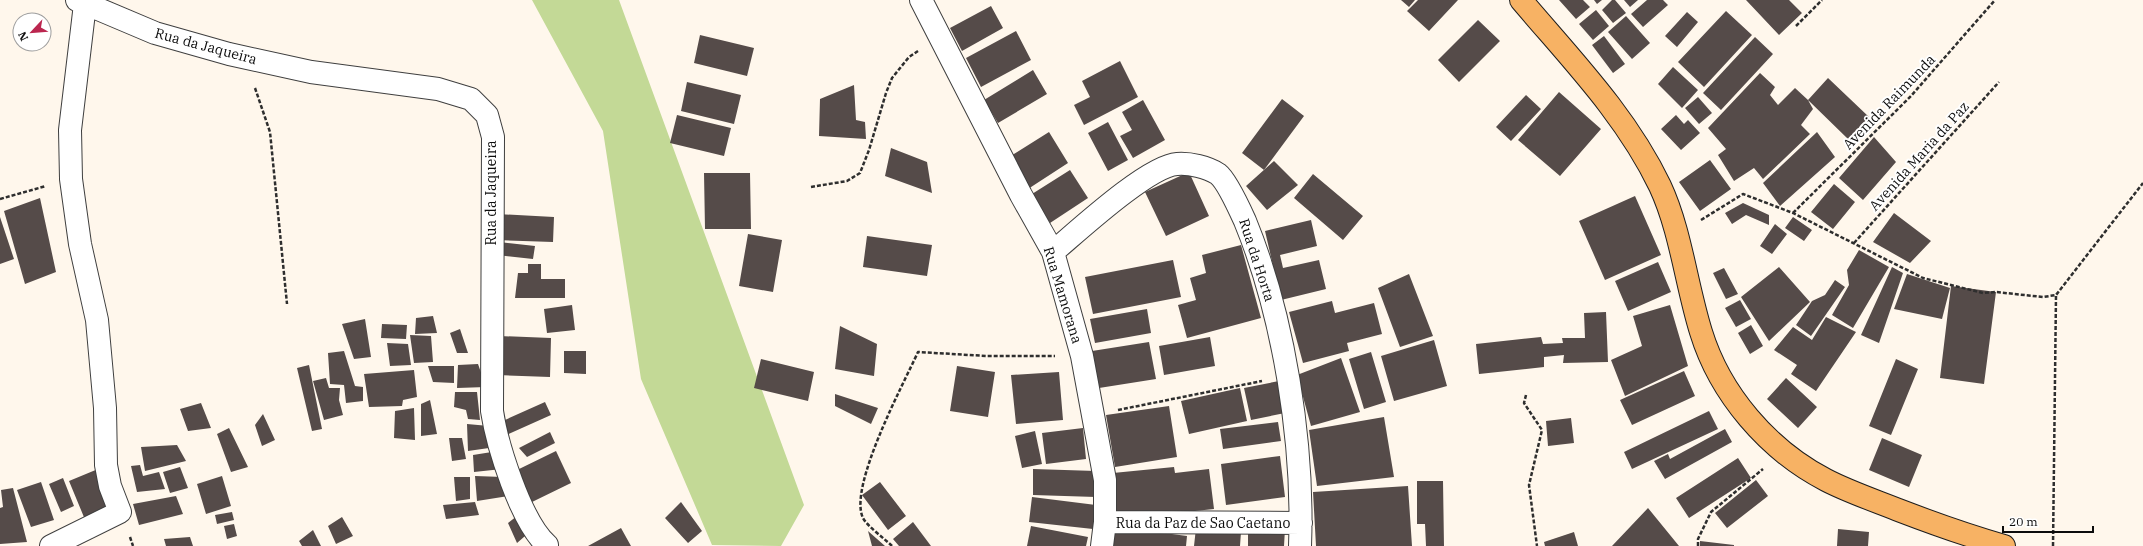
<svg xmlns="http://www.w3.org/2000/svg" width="2143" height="546" viewBox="0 0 2143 546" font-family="'IBM Plex Serif',serif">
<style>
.forest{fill:#c3d996}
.building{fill:#554b49}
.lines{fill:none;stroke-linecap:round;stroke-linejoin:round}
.minor-casing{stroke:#3f3f3f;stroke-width:24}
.major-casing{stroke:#1d1d1d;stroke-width:24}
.path{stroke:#2e2e2e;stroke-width:2.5;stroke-dasharray:4 2;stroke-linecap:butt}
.minor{stroke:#fff;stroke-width:22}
.major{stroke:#f7b264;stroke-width:22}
.labels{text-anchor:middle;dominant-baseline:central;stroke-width:4;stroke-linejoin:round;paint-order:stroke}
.street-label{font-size:14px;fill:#0c0c0c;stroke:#fff}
</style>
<rect width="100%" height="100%" fill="#fff7ec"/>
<path class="forest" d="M532 0H619L804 505 781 546 712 545 641 379 603 131Z"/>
<path class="building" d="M1401 0H1415L1409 7Z
M1418 0H1458L1429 31 1407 11Z
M1559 0H1583L1590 7 1576 19Z
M1594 0H1602L1597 4Z
M1612 0H1615L1626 13 1613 23 1602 10Z
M1624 0H1638L1630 7Z
M1647 0H1663L1668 5 1643 27 1631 14Z
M1746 0H1789L1802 13 1779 35Z
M991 6 1003 28 962 51 950 28Z
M1596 10 1609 26 1593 40 1579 24Z
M1726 11 1752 35 1704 87 1678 62Z
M1687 12 1698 22 1677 47 1665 36Z
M1626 16 1650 43 1632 59 1608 32Z
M1478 20 1500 41 1459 82 1438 60Z
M1016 31 1031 60 981 87 966 58Z
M700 35 754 48 747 76 694 63Z
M1604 36 1625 64 1613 73 1592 45Z
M1755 37 1773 54 1721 110 1703 93Z
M1120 61 1138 97 1084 125 1074 105 1090 97 1082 81Z
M1673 67 1698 90 1682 108 1658 84Z
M1033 70 1047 94 998 123 984 100Z
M1760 73 1775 87 1770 95 1778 105 1795 88 1808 100 1813 109 1801 125 1810 134 1763 179 1754 168 1734 181 1718 155 1726 149 1708 128Z
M1828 78 1869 117 1848 139 1808 100Z
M687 82 741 95 734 124 681 111Z
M854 85 856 120 865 122 866 139 819 136 820 99Z
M1559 92 1601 129 1560 176 1518 140Z
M1526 95 1541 109 1511 141 1496 127Z
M1698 97 1712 113 1699 124 1685 108Z
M1282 99 1304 116 1264 170 1242 153Z
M1143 100 1165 140 1133 158 1120 136 1132 130 1122 112Z
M677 115 731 128 724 156 670 143Z
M1676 115 1684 124 1688 120 1700 133 1681 150 1661 129Z
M1108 122 1128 160 1108 171 1088 133Z
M1049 132 1068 163 1028 189 1009 157Z
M1817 132 1835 157 1780 206 1763 183Z
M1874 137 1896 162 1863 200 1839 178Z
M891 148 927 162 932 193 885 176Z
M1710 160 1731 189 1700 211 1679 182Z
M1274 161 1298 185 1267 210 1246 186Z
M1070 170 1088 198 1050 223 1032 194Z
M1189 172 1209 216 1166 236 1145 192Z
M704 173H750L751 229H705Z
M1313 174 1363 216 1343 240 1294 198Z
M1834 184 1855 202 1833 229 1811 212Z
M1635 196 1661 255 1605 280 1579 221Z
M40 198 56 272 25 284 4 211Z
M1743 203 1769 215V225L1746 215 1732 224 1725 213Z
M1894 213 1931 241 1910 263 1873 242Z
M497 214 554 217 553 242 496 240Z
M0 217 14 259 0 264Z
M1793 217 1812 230 1804 241 1785 228Z
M1311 220 1317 246 1280 255 1283 268 1319 260 1326 289 1281 300 1265 231Z
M1775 224 1787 234 1772 254 1760 246Z
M748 234 782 240 773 292 739 286Z
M867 236 932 245 927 276 863 267Z
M499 242 535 246 533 259 497 255Z
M1241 245 1261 318 1187 338 1178 305 1196 300 1190 278 1206 273 1202 255Z
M1859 250 1889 267 1853 328 1832 315 1849 285 1847 270Z
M1173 260 1181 297 1093 314 1085 277Z
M1658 262 1671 292 1628 311 1615 281Z
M528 264H541V279H565V298H515L518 273H528Z
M1779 267 1810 302 1769 341 1741 297Z
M1892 267 1903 273 1879 343 1861 335Z
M1724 268 1738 294 1726 299 1713 273Z
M1409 274 1433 336 1400 347 1378 288Z
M1907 274 1950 288 1942 319 1894 309Z
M1835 280 1845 287 1811 336 1796 325 1812 301 1825 295Z
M1951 286 1996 292 1984 384 1940 378Z
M1740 300 1751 319 1736 327 1725 308Z
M1332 301 1335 313 1374 303 1382 334 1347 343 1349 351 1303 363 1289 312Z
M572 305 575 330 547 333 544 309Z
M1670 305 1688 366 1625 396 1611 360 1642 346 1633 316Z
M1147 309 1151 333 1095 343 1090 319Z
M1606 312 1608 362 1563 363 1564 355 1544 357V367L1479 374 1476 344 1541 337 1543 344 1563 343 1562 338H1585L1584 313Z
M433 316 437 333 415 334 416 318Z
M1826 317 1856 332 1816 391 1791 374 1797 365 1774 350 1793 327 1812 340Z
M365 319 371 357 354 359 342 324Z
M382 324 407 325 406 339 381 338Z
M1751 325 1763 346 1750 354 1738 333Z
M840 326 877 344 874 376 835 369Z
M460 329 468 353H457L450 333Z
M410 335 431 336 433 362 414 363Z
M499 336 551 338 550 377 498 375Z
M1210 337 1215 366 1164 375 1159 346Z
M1434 340 1447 386 1394 401 1381 356Z
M1149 342 1156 379 1099 388 1092 351Z
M387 343 408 344 411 365 390 366Z
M344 351 355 386 363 387V401L346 403 344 385 330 384 328 353Z
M564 351H586V374L564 373Z
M1371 352 1386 402 1364 409 1349 359Z
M1341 358 1360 412 1311 426 1297 375Z
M761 359 814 372 808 401 754 388Z
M1896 359 1918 369 1891 435 1869 426Z
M478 364 486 387 457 388 458 365Z
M309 365 322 429 312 431 297 368Z
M428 366H454V383L433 382Z
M957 366 995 372 988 417 950 411Z
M414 370 417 397 403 400 402 406 369 407 364 374Z
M1684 371 1695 396 1632 425 1620 400Z
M1059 372 1063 420 1016 424 1011 375Z
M326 378 329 388H340L339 400 343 415 324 420 313 381Z
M1786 378 1817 407 1798 428 1767 399Z
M1279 381 1285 413 1251 420 1244 388Z
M1240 388 1247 421 1189 434 1181 401Z
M455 392H477L480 420 468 419 466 410 454 407Z
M835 394 878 408 871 424 835 406Z
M430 400 437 434 421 436V404Z
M545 402 551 415 502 437 496 424Z
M201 403 211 428 188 431 180 409Z
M1169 406 1177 457 1115 467 1106 415Z
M414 408 415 440 394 438 395 411Z
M1709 411 1718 429 1632 469 1624 452Z
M263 414 275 440 262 446 255 425Z
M1384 417 1394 477 1317 486 1309 430Z
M1571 418 1574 443 1548 446 1546 421Z
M1278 422 1281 441 1223 449 1220 429Z
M467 424 489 426 496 447 468 451Z
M229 428 248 467 231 472 217 434Z
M1083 428 1086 459 1046 464 1042 433Z
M1725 429 1732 442 1665 479 1654 461 1668 454 1670 459Z
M1035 431 1042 464 1022 468 1015 436Z
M550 432 555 443 527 457 519 448Z
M449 438H462L466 459 452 461Z
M1882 438 1922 455 1909 487 1869 470Z
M177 445 186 461 145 471 141 447Z
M498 451 502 469 474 472 473 455Z
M556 451 571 483 532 502 517 470Z
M1280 456 1285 497 1226 505 1221 464Z
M1738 458 1751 478 1689 518 1676 498Z
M140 465 143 476 159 472 165 489 137 492 131 466Z
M180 467 188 488 170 493 163 472Z
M1174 467 1175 473 1209 469 1214 509 1118 519 1113 473Z
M98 469 115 510 86 522 69 481Z
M1033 469 1096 471V497L1033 495Z
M222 476 231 506 206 514 197 484Z
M475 476 503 477 515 495 477 501Z
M454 477H470V499L456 501Z
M63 478 74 506 61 512 49 484Z
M1756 480 1768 496 1727 528 1715 513Z
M1417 481H1443L1444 546H1426L1425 524H1417Z
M41 482 54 520 31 527 17 490Z
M880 482 906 516 888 530 862 495Z
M1408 486 1412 546H1316L1313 492Z
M13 488 27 542 0 544V508L3 507 1 490Z
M176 496 183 514 139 525 133 504Z
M1032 497 1096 505 1093 529 1029 522Z
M475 502 479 515 446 519 443 505Z
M681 502 702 531 688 543 665 518Z
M1648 508 1679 546H1612Z
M232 512 234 520 217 524 215 515Z
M517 516 532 530 517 543 508 523Z
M342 517 353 536 336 544 328 526Z
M913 522 931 546H899L893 539Z
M234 524 237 536 227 539 224 526Z
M1031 526 1088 537 1086 546H1027Z
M1112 526 1187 536 1186 546H1110Z
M621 528 631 546H588Z
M1196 528 1241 532 1240 546H1194Z
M1248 528 1285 529 1284 546H1248Z
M1838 529 1869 532 1868 546H1837Z
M313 530 321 546H302L299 541Z
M868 531 885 546H872Z
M1574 532 1578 546H1545L1544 542Z
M190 537 193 546H166L164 539Z
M1700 541 1734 545V546H1700Z"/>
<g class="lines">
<g class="minor-casing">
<path id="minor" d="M77 0 155 33 229 54 311 72 438 89 471 99 487 115 493 137 492 411C497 445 521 522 547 545
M921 0 1021 195 1053 252 1082 356 1105 480V522L1102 546
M1053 252C1078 231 1148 166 1177 164 1190 163 1207 167 1218 174 1227 181 1240 210 1245 221 1284 316 1304 443 1300 546
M1105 522 1301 523
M51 546 120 512 110 486 106 465 105 408 97 320 80 244 71 179 70 130 85 4"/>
</g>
<g class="major-casing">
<path id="major" d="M1521 0C1571 59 1626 115 1660 186 1681 231 1686 284 1701 332 1720 394 1768 450 1826 480 1849 492 1876 501 1901 511 1935 524 1969 536 2004 546"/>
</g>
<path class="path" d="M1796 26 1822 0
M255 88 270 132 287 304
M811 187 847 181 860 173 869 150 886 93 892 78 909 57 918 51
M0 199 46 186
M1793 213 1911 96 1995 0
M1701 220 1743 194 1793 213 1923 278 1983 293 1996 292 2043 297 2056 295 2143 183
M1854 243 1999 82
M1526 395 1524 403 1542 430 1529 485 1537 546
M1118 410 1262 381
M130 537 133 546
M892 546C885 539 867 526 863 518 848 487 903 385 918 352L987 356H1055
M1698 546V539L1711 512 1763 469
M2053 546 2056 295"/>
<use href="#minor" class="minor"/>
<use href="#major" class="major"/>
</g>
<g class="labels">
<g class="street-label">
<text transform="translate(206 46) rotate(15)">Rua da Jaqueira</text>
<text transform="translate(1889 102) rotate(-46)">Avenida Raimunda</text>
<text transform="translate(1919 156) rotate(-48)">Avenida Maria da Paz</text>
<text transform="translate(491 193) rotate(-90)">Rua da Jaqueira</text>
<text transform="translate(1257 260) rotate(72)">Rua da Horta</text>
<text transform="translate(1063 295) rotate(73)">Rua Mamorana</text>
<text x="1203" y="523">Rua da Paz de Sao Caetano</text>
</g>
</g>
<g transform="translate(32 32) rotate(244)"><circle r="19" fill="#ffffff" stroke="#9e9e9e"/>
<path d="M0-3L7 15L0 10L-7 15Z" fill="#bb264f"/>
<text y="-6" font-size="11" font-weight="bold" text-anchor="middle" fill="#0c0c0c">N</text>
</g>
<path d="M2003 526v6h90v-6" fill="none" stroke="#0c0c0c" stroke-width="2"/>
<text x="2009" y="526" font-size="12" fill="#0c0c0c" stroke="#ffffff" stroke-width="3" paint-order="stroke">20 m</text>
</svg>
